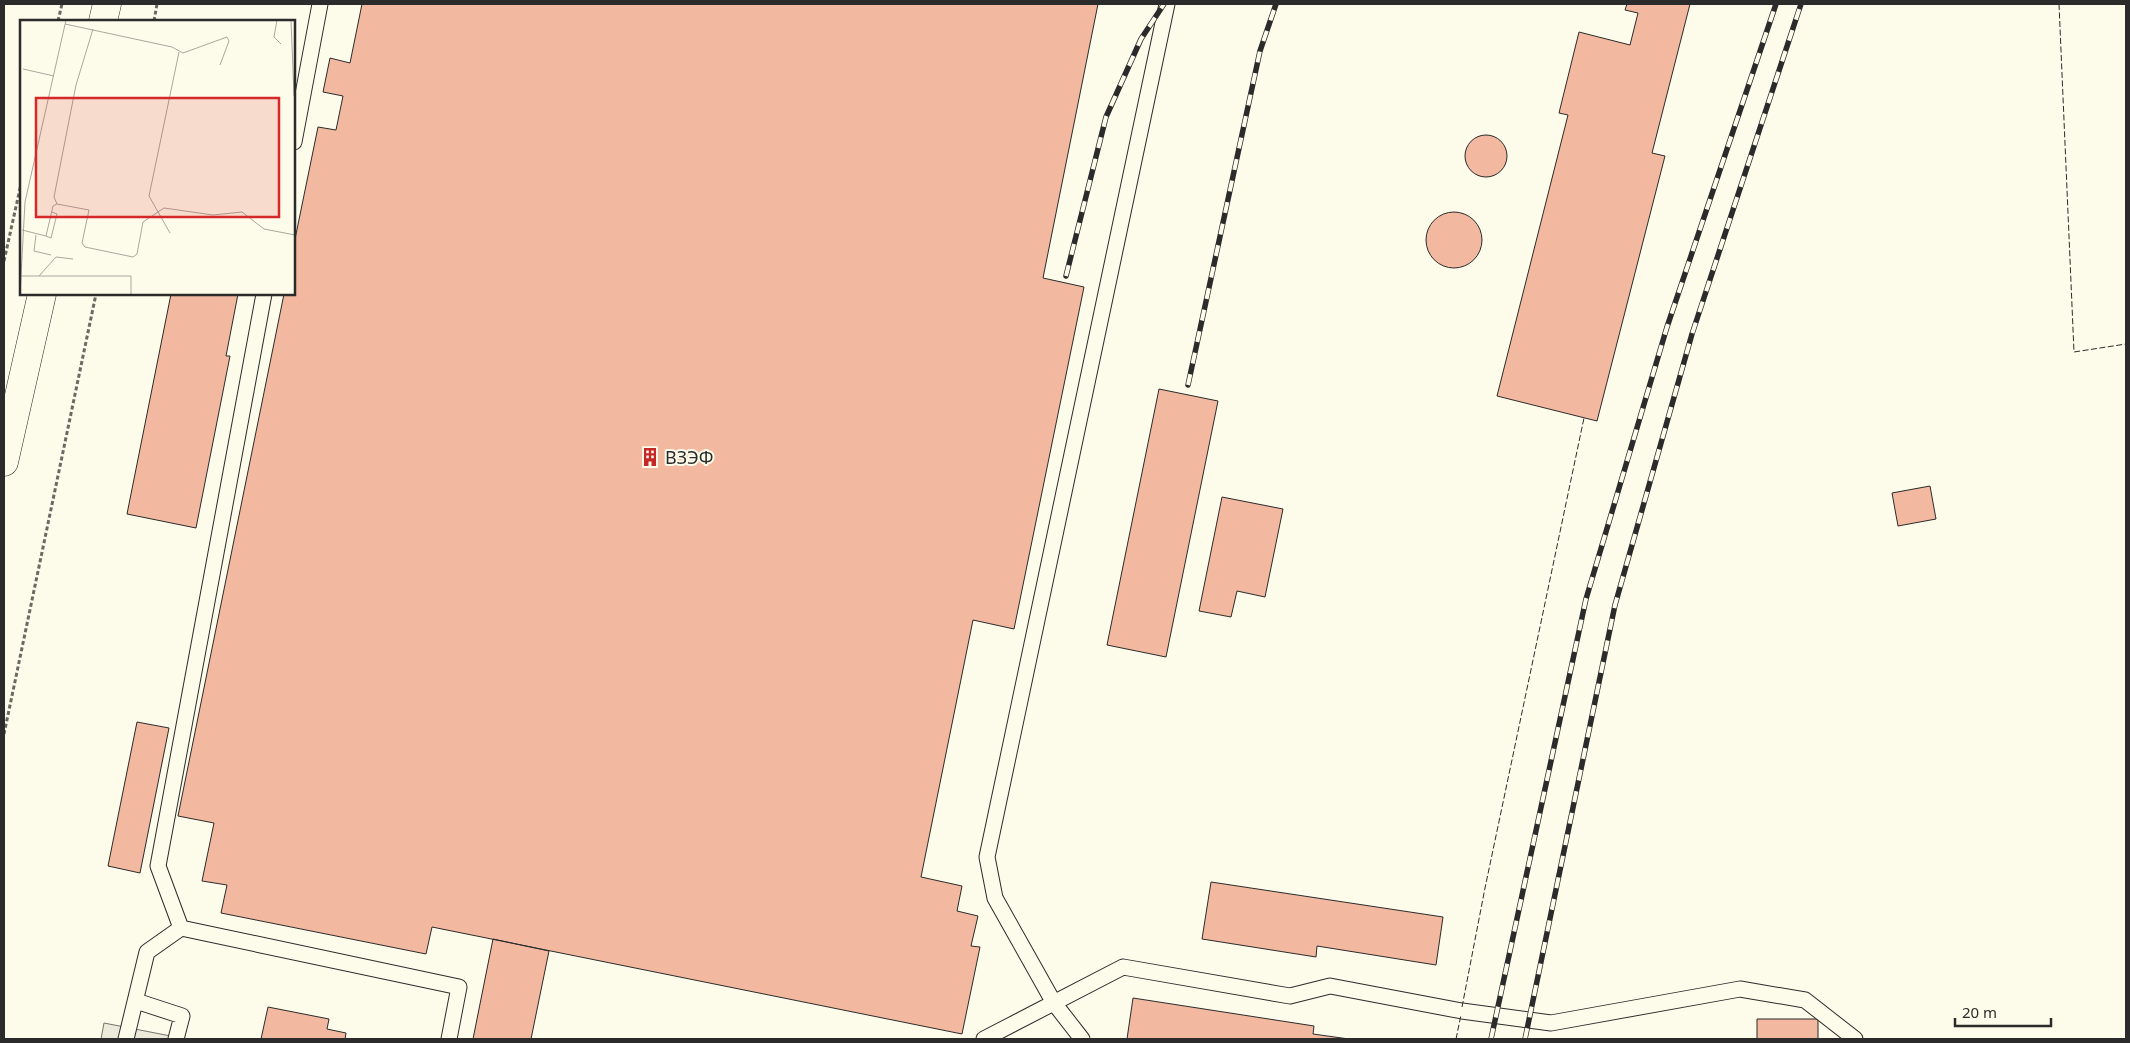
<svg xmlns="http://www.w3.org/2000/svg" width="2130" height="1043" viewBox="0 0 2130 1043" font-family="'Noto Sans',sans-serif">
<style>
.parking{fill:#eceadb;stroke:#74746e}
.building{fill:#f2b8a0;stroke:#2b2b2b}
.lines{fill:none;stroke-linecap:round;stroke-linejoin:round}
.lane-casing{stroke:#2b2b2b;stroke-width:17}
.primary-casing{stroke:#2b2b2b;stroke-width:29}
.path{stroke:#6a6964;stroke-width:3;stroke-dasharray:4 2.5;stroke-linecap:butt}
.lane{stroke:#fdfbea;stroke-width:15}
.primary{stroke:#fdfbea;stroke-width:28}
.rail-casing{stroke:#2b2b2b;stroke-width:5.5}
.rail{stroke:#fdfbea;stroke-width:4;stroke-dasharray:11;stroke-linecap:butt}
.fence{stroke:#2b2b2b;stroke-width:1;stroke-dasharray:6 2.5;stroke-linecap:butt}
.labels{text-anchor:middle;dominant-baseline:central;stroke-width:4;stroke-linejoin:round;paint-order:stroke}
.poi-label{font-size:18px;fill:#2b2b2b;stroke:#fdfbea;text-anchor:start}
.inset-road{fill:none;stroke:#a9a89e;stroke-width:1}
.view{fill:#d62828;fill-opacity:0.15;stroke:#d62828;stroke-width:2.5}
.inset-edge{fill:none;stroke:#2b2b2b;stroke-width:2.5}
</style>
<rect width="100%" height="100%" fill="#fdfbea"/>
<path class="parking" d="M104 1023 186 1039H101Z"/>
<path class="building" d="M362 4H1098L1043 278 1084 287 1014 629 973 620 921 877 962 886 957 911 978 916 971 946 980 947 962 1034 432 927 426 954 221 913 227 885 202 881 214 823 178 816 284 294H294V244L318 127 336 130 343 96 323 92 330 58 350 63Z
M1627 4H1690L1652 153 1665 156 1597 421 1497 396 1568 115 1559 113 1579 32 1630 45 1638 13 1625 10Z
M1465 156a21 21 0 1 1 42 0a21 21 0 1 1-42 0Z
M1426 240a28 28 0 1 1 56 0a28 28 0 1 1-56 0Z
M171 294H238L226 356H230L196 528 127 514Z
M1159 389 1218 401 1166 657 1107 645Z
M1930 486 1936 519 1898 526 1892 493Z
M1222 497 1283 509 1265 597 1237 591 1231 617 1199 611Z
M137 722 169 728 140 873 108 866Z
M1211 882 1443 917 1436 965 1317 946 1316 957 1202 939Z
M493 939 549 951 531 1039H473Z
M1133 998 1314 1026 1313 1034 1349 1039H1127Z
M268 1007 329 1019 327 1029 346 1033 345 1039H261Z
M1757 1019H1818V1039H1757Z"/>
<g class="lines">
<g class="lane-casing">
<path id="lane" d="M294 142 320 4
M264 294 158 866 181 928 459 987 449 1039
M136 1001 182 1016 176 1039
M126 1039 147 952 181 928
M984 1039 1123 967 1290 996 1330 986 1462 1011 1551 1023 1740 989 1805 1000 1855 1039
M1082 1039 1054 1003 995 898 987 857 1167 4"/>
</g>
<g class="primary-casing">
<path id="primary" d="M103 21 107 4
M4 462 42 294"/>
</g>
<path class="path" d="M58 21 62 4
M154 21 157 4
M4 261 21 184
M4 734 96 294"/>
<use href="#lane" class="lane"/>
<use href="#primary" class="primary"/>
<g class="rail-casing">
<path id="rail" d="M1066 276 1106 117 1141 39 1164 4
M1188 385 1260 51 1276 4
M1491 1039 1586 599 1667 327 1776 4
M1525 1039 1615 605 1692 334 1801 4"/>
</g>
<use href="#rail" class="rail"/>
<path class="fence" d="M2059 4 2074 352 2126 344
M1462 1007 1485 888 1584 418
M1456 1039 1461 1015"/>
</g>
<defs>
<g id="building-bare" transform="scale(1.5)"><path d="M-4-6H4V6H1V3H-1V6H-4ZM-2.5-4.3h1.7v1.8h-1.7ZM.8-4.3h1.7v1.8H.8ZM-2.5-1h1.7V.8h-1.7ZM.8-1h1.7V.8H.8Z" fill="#c62828" stroke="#fdfbea" stroke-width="2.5" paint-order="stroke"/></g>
</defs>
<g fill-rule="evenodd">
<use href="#building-bare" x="650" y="457"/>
</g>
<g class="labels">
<g class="poi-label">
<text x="665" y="457">ВЗЭФ</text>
</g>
</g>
<g transform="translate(20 20)">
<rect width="275" height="275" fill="#fdfbea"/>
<path class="inset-road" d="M257 0 254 17 261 24M271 0 274 76M45 4 152 27 163 33 207 17 209 21 200 45M73 9 56 65 34 177 37 184 69 190 62 223 65 227 113 237 117 234 123 202 144 188 193 195 222 192 244 209 275 215M3 49 34 56M2 210 26 216 33 186 37 184M150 213 129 176 159 32M16 215 14 231 31 235M26 216 31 218 37 194 32 192M1 256H111V275M19 256 36 237 53 239M0 275 5 182 46 0"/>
<path class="view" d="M16 78H259V197H16Z"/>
<rect width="275" height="275" class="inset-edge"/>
</g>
<rect width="2130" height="1043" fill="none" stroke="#2b2b2b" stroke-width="10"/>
<path d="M1955 1018v8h96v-8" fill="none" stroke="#2b2b2b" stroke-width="2.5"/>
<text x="1962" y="1018" font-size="15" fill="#2b2b2b" stroke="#fdfbea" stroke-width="4" paint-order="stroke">20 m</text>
</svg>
